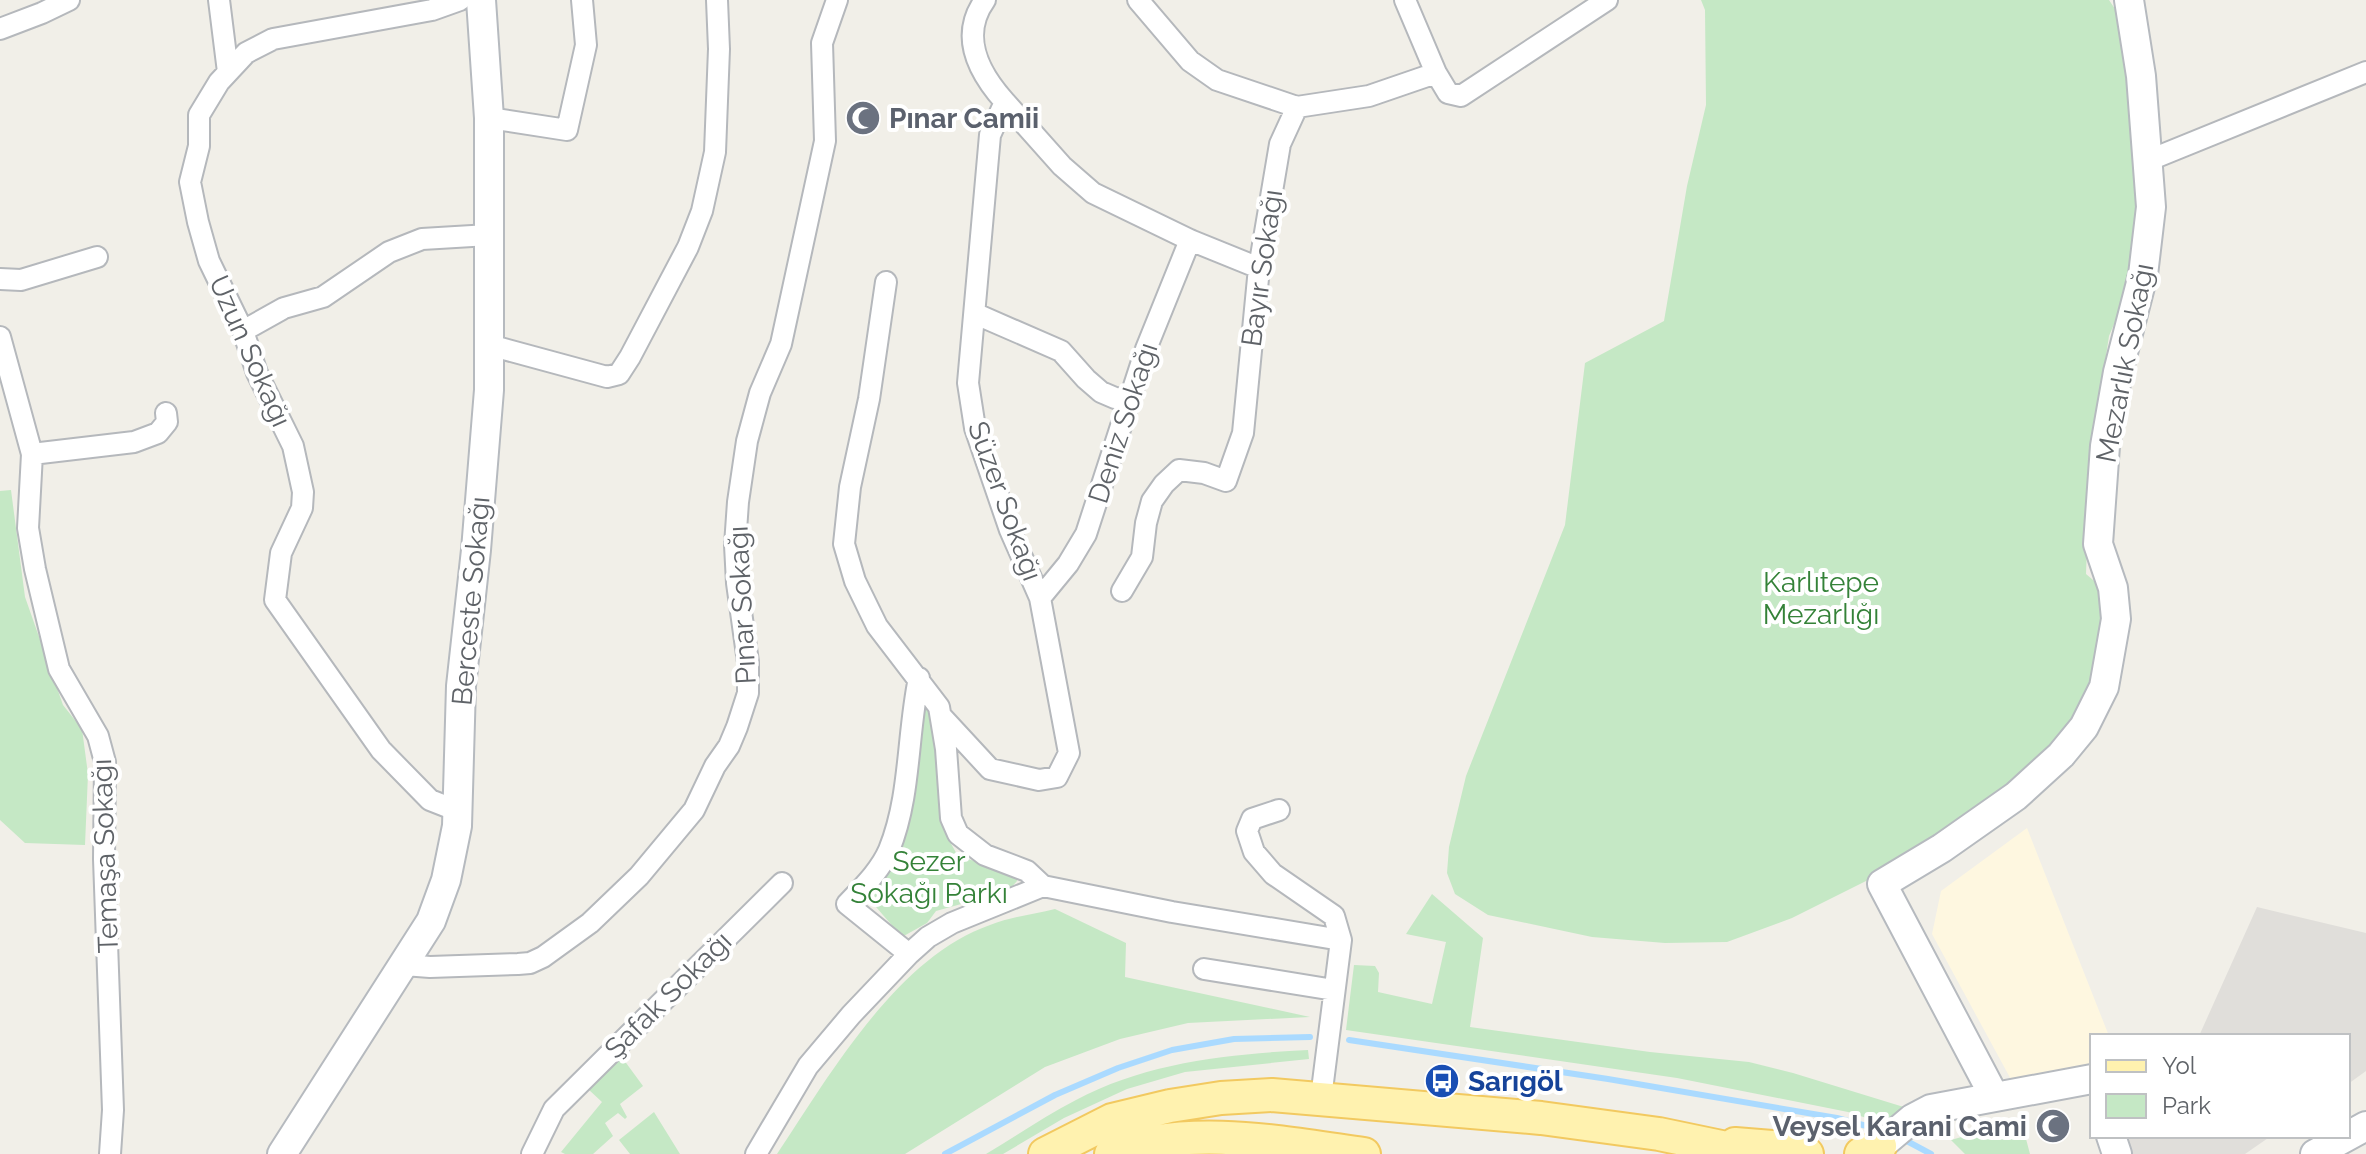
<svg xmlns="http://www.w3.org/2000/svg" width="2366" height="1154" viewBox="0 0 2366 1154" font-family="Raleway,sans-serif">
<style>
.commercial{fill:#fef7e0}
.industrial{fill:#e0deda}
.green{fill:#c5e8c5}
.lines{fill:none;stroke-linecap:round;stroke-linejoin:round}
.stream{stroke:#aadaff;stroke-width:6}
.street-casing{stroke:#b5b8bc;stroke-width:24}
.secondary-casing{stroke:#b6babf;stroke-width:32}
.primary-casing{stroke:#f2c960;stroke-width:36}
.street{stroke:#fff;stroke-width:20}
.secondary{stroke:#fff;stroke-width:28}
.primary{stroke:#fff2af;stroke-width:32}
.labels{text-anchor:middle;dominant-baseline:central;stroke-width:8;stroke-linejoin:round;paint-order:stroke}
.worship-label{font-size:28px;font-weight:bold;fill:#5b616d;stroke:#fff;text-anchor:start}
.street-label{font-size:28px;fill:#5f6368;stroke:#fff}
.park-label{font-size:28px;fill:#348238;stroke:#fff}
.transit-label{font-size:28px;font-weight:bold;fill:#164399;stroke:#fff;text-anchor:start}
</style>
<rect width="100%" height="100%" fill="#f1efe8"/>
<path class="commercial" d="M2027 828 2109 1036H2092V1067L2014 1085 1932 934 1941 891Z"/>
<path class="industrial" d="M2257 907 2366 933V1071L2348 1084V1036H2199Z
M2125 1136H2271L2245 1154H2132Z"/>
<path class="green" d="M1701 0H2109L2119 15 2135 162 2137 217 2132 282 2109 336 2090 463 2086 574 2106 591 2095 673 2071 726 1989 808 1888 870 1792 918 1727 942 1665 943 1592 937 1488 915 1455 894 1447 873 1449 847 1466 776 1565 525 1585 363 1664 321 1687 186 1706 105 1705 10Z
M11 490 25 597 63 705 82 729 88 774 85 845 25 843 0 820V491Z
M926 707 933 708 950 842 958 856 1004 870 1017 878V881L1008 891 936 911 927 923 902 937 870 900 898 858 912 790 920 712Z
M1432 894 1483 938 1470 1027 1650 1052 1749 1062 1793 1073 1907 1108 1885 1124 1848 1112 1677 1078 1346 1030 1354 965 1375 966 1379 973 1378 992 1432 1004 1446 942 1406 934Z
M1055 909 1126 943 1125 977 1310 1017 1188 1023 1120 1039 1045 1067 905 1154H777C829 1076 897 957 990 925 1011 917 1034 914 1055 909Z
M1308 1050 1309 1059 1185 1072 1127 1089 1064 1118 1003 1154H986C1016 1136 1045 1116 1076 1100 1147 1062 1230 1054 1308 1050Z
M621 1056 643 1086 620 1104 627 1117 625 1119 618 1113 605 1123 613 1136 593 1154H565L561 1152 602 1102 588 1089Z
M654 1112 680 1154H630L619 1140Z
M2021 1120 2030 1154H1965L1951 1140Z"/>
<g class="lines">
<path class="stream" d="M1349 1040 1608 1079 1837 1118 1885 1131
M1903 1139 1931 1154
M945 1154 1055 1095 1118 1068 1172 1050 1234 1039 1310 1037"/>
<g class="street-casing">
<path id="street" d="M219 0 228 72
M1138 0 1190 61 1217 80 1297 107 1369 96 1436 73
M1405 0 1436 73 1448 93 1461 96 1607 0
M0 29 42 13 69 0
M1005 102 1062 166 1093 193 1190 240 1259 268
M489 118 567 130 586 45 582 0
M2147 161 2366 72
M0 279 21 280 97 257
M886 282 869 399 850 487 844 544 855 581 877 626 939 707 946 749 951 818 958 834 985 855 1027 871 1043 886
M976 314 1061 351 1086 379 1101 392 1115 398 1130 399
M243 331 284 308 323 297 389 252 422 239 489 235
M0 337 32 454 28 528 35 569 59 669 98 736 105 762 104 859 113 1110 110 1154
M489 345 607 377 619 374 630 357 688 247 702 211 715 152 719 49 717 0
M32 454 134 442 158 433 167 422 166 413
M1122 591 1142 557 1146 523 1152 501 1164 484 1179 470 1204 473 1226 481 1243 433 1259 268 1280 144 1297 107
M1040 598 1068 564 1086 534 1146 349 1190 240
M941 716 990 769 1039 780 1057 777 1069 753 1040 598 1010 530 975 428 968 383 990 135 1005 102C979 73 959 36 985 0
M1279 810 1252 819 1247 831 1254 852 1273 874 1334 916 1341 940 1321 1098
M458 811 430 800 381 750 275 600 281 553 302 508 303 492 293 446 257 373 243 331 209 261 198 222 190 182 199 146V115L219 82 246 53 273 39 432 10 460 0
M909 954 928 937 952 923 1043 886 1172 912 1341 940
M404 965 430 967 518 964 530 963 543 957 590 923 639 876 694 810 715 766 729 746 737 727 748 693V662L737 583 735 545 738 502 747 441 760 393 781 344 825 141 822 43 837 0
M1204 969 1334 990
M532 1154 554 1109 782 883
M756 1154 808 1066 851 1015 909 954 847 904C862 888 880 871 889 850 911 796 907 735 919 678"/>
</g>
<g class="secondary-casing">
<path id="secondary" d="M1994 1096 1882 884 1942 848 2016 796 2061 755 2084 727 2104 687 2116 619 2113 588 2098 544 2105 446 2118 372 2143 275 2151 207 2141 76 2129 0
M2111 1136 2117 1154
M1880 1146 1912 1119 1931 1109 2092 1079
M282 1154 431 921 446 880 457 826 461 686 476 550 489 390V118L481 0
M2315 1154 2366 1126"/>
</g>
<g class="primary-casing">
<path id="primary" d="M1735 1144 1772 1147 1807 1154
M1045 1154 1112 1120 1170 1106 1221 1098 1272 1095 1541 1118 1659 1134 1755 1154
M1111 1154C1185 1123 1286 1143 1364 1154
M1861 1154 1880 1146 1877 1154"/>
</g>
<use href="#street" class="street"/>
<use href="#secondary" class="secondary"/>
<use href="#primary" class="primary"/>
</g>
<defs>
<g id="mosque-disc" transform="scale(1.8)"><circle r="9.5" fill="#6b7280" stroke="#fff"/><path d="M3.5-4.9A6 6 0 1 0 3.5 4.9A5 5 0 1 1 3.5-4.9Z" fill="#fff"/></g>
<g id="bus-disc" transform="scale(1.8)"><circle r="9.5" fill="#1a4fb4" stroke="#fff"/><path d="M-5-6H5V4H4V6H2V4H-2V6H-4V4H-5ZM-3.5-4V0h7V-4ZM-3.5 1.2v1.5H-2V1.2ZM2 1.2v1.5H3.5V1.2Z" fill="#fff"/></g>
</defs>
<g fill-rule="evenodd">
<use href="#mosque-disc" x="863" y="118"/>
<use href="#bus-disc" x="1442" y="1081"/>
<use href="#mosque-disc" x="2053" y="1126"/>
</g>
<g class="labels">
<g class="worship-label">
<text x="889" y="118">Pınar Camii</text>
<text x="2027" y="1126" text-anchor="end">Veysel Karani Cami</text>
</g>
<g class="street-label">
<text transform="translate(1262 268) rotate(-82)">Bayır Sokağı</text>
<text transform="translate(250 351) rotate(66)">Uzun Sokağı</text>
<text transform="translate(2125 363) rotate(-79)">Mezarlık Sokağı</text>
<text transform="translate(1123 423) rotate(-72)">Deniz Sokağı</text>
<text transform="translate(1005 501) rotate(70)">Süzer Sokağı</text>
<text transform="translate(471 601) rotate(-85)">Berceste Sokağı</text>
<text transform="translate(742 605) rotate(-93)">Pınar Sokağı</text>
<text transform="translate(105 856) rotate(-92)">Temaşa Sokağı</text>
<text transform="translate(668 995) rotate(-45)">Şafak Sokağı</text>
</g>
<g class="park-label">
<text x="1821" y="582">Karlıtepe<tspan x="1821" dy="32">Mezarlığı</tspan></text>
<text x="929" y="861">Sezer<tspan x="929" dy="32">Sokağı Parkı</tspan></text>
</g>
<g class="transit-label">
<text x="1468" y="1081">Sarıgöl</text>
</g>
</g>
<rect x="2090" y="1034" width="260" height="104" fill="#ffffff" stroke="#bfc1c3" stroke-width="2"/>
<rect x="2106" y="1060" width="40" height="12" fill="#fff2af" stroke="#bfc1c3" stroke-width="2"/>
<text x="2162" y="1074" font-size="24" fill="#5f6368">Yol</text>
<rect x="2106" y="1094" width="40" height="24" fill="#c5e8c5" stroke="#bfc1c3" stroke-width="2"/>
<text x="2162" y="1114" font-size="24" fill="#5f6368">Park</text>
</svg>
